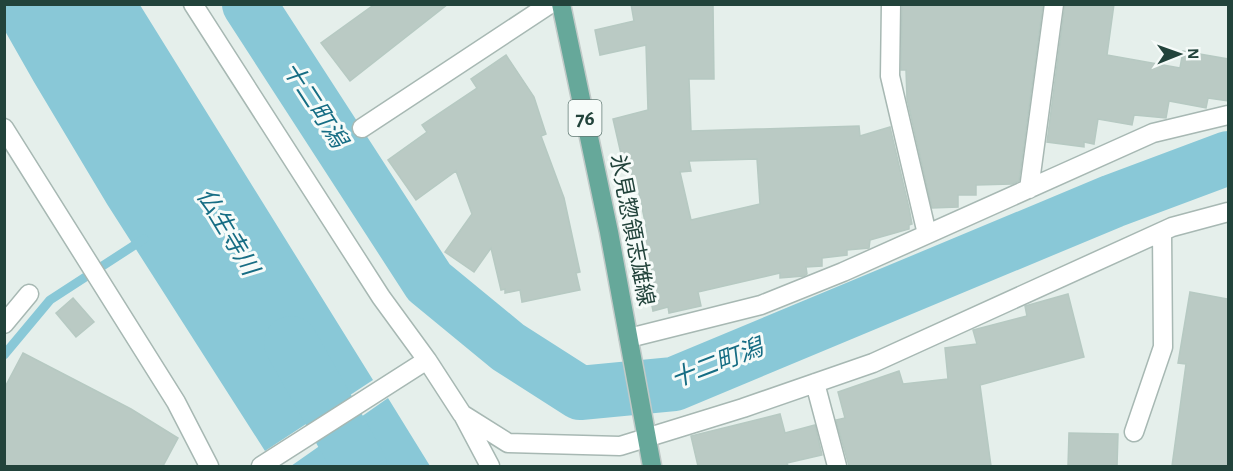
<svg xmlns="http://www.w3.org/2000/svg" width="1233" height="471" viewBox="0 0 1233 471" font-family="'Alegreya Sans','Noto Sans JP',sans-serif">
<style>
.water{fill:#89c8d7}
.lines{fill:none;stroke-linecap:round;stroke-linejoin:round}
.stream{stroke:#89c8d7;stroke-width:9}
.river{stroke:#89c8d7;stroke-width:54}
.building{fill:#bacac4;stroke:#b6c9c2;stroke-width:1.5;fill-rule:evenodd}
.minor-casing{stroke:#a7b8b3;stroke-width:21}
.primary-casing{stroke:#c1cac8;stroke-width:21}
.minor{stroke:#fff;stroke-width:18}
.primary{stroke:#66a89a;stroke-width:18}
.labels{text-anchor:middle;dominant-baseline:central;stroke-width:6;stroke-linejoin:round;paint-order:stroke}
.shield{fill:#f6fbf9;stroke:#627a74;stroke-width:1.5}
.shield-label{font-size:21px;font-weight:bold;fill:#22433b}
.street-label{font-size:22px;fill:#22433b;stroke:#f6fbf9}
.water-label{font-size:24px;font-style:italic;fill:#166d84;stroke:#f6fbf9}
</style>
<rect width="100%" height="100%" fill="#e5efeb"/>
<path class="water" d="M4 5H140L373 380 265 451 107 204 34 82 5 31Z
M388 398 430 466H291Z"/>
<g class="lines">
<path class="stream" d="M4 355 50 300 144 239"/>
<path class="river" d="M249 4 429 282 508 347 580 393 674 384 1113 201 1228 158
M291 343 360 466"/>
</g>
<path class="building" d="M375 4H448L350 81 321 43Z
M631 4H713L714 79H689L691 131 859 126 860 136 890 127 909 208 912 224 909 225V229L870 240 869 248 847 250V255L822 258V266L806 267 807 274 804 276 780 278V273L698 292 701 306 669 313 668 307 653 311 640 245 642 244 640 232 647 231 637 184 630 185 624 153 621 154 613 119 648 110 646 45 600 55 595 30 634 21ZM757 159 760 204 691 220 680 172 691 171 689 161Z
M902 4H1043L1019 181 1012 184 976 185V195H958V207L932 208 907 99 906 70H901Z
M1065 4H1114L1107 55 1180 68 1183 51 1228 59V101L1208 98 1206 108 1169 101 1166 118 1134 115 1132 125 1098 119 1094 144 1084 142V147L1047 142Z
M506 55 534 97 546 134 541 136 564 198 580 272 576 273 580 290 522 302 520 290 505 293V289L501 290 491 248 474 272 445 252 472 214 456 171 416 200 388 160 427 132 422 125 477 88 471 79Z
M1190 292 1228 299V466H1172L1186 364 1178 363Z
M1068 294 1084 357 980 385 991 466H849L836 420 845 418 838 392 899 371 903 384 948 379 945 348 977 344 973 330 1027 316 1025 306Z
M73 298 94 322 76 337 56 313Z
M23 353 131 409 178 438 163 466H4V389Z
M780 414 785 433 815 425 822 455 787 463 788 466H698L691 436Z
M1069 433 1118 434 1117 466H1068Z"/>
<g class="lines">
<g class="minor-casing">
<path id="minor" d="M193 4 381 297 427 360 462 414 508 443 620 446 743 408 873 363 1172 227 1228 212
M891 4 890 76 927 234
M4 128 176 402 209 466
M362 128 550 4
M1029 189 1054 4
M4 324 29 294
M629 338 761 305 843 272 1153 133 1228 115
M815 383 837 466
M463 415 490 466
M1134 432 1163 347 1162 232
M261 466 427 360"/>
</g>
<g class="primary-casing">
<path id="primary" d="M561 4 609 232 652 466"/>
</g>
<use href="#minor" class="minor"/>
<use href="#primary" class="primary"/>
</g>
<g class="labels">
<rect class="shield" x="568.5" y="100" width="33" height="36" rx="4.5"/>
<g class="shield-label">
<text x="585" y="118">76</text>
</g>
<g class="street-label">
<text transform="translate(632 230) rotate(79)">氷見惣領志雄線</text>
</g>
<g class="water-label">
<text transform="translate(314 105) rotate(57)">十二町潟</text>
<text transform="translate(227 232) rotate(59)">仏生寺川</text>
<text transform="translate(717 364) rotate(-21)">十二町潟</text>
</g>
</g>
<rect width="1233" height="471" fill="none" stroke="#22433b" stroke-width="12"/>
<g transform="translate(1179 54) rotate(89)" stroke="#f6fbf9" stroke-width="4.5" paint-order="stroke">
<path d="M0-4.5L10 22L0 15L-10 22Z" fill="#22433b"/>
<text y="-9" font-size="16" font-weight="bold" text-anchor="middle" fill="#22433b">N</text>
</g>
</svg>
